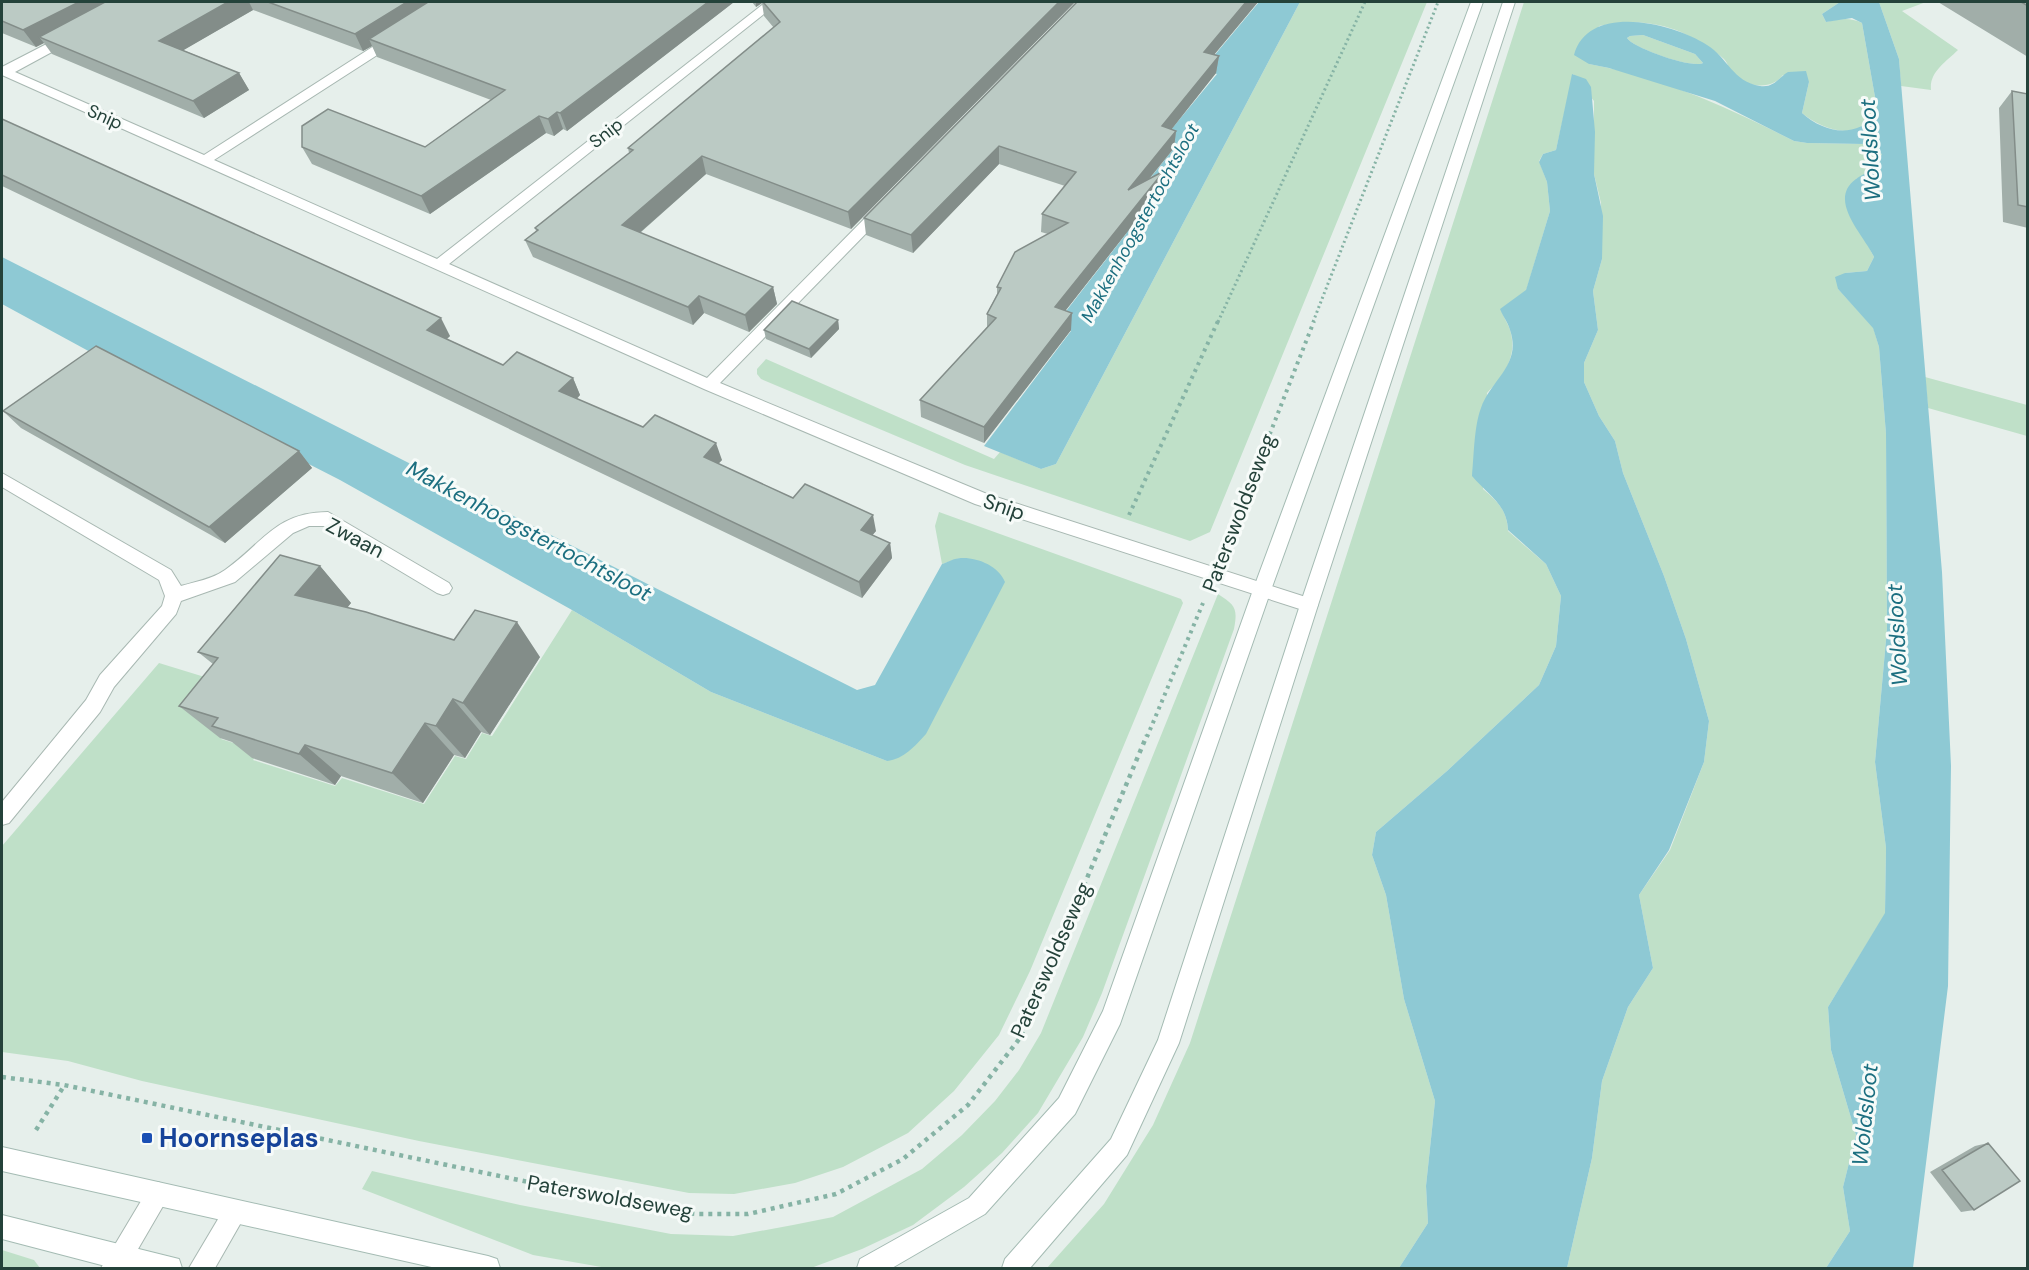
<svg xmlns="http://www.w3.org/2000/svg" width="2029" height="1270" viewBox="0 0 2029 1270" font-family="'DM Sans',sans-serif">
<style>
.green{fill:#bfe0c8}
.water{fill:#8ec9d4;fill-rule:evenodd}
.lines{fill:none;stroke-linecap:round;stroke-linejoin:round}
.street-casing{stroke:#a8b8b2;stroke-width:2}
.secondary-casing{stroke:#a4bbb3;stroke-width:2}
.path-far2{stroke:#86b3a5;stroke-width:3;stroke-dasharray:2 3;stroke-linecap:butt}
.path-far1{stroke:#86b3a5;stroke-width:4;stroke-dasharray:3 4.5;stroke-linecap:butt}
.path{stroke:#86b3a5;stroke-width:4.5;stroke-dasharray:4 5;stroke-linecap:butt}
.street{fill:#fff;fill-rule:evenodd}
.secondary{fill:#fff;fill-rule:evenodd}
.wall{fill:#a1aea9}
.shaded-wall{fill:#838d89}
.building{fill:#bbcac4;stroke:#838d89;stroke-width:1.5}
.transit-dot{fill:#1a4fb4;stroke:#f7fbf9;stroke-width:2}
.labels{text-anchor:middle;dominant-baseline:central;stroke-width:6;stroke-linejoin:round;paint-order:stroke}
.far-street-label{font-size:18px;fill:#24423a;stroke:#f7fbf9}
.far-water-label{font-size:18px;font-style:italic;fill:#1c6f80;stroke:#f7fbf9}
.street-label{font-size:21px;fill:#24423a;stroke:#f7fbf9}
.water-label{font-size:22px;font-style:italic;fill:#1c6f80;stroke:#f7fbf9}
.near-transit-label{font-size:26px;font-weight:bold;fill:#164399;stroke:#f7fbf9;text-anchor:start}
</style>
<rect width="100%" height="100%" fill="#e6efeb"/>
<path class="green" d="M1300 2H1427L1210 532 1190 541 965 465 761 379 757 374V369L766 359 994 459 1000 452 1041 469 1056 464Z
M1524 2H1840L1822 14 1826 22C1840 19 1849 17 1862 23L1878 114C1873 119 1869 124 1864 127 1844 137 1817 126 1802 113L1809 82 1783 75C1771 91 1747 87 1734 75 1729 70 1728 63 1724 59 1716 51 1687 34 1676 30 1651 21 1625 20 1599 26L1589 64C1662 77 1729 108 1794 141L1807 143 1863 144 1882 154 1874 170 1856 179 1862 234 1874 257 1867 271 1845 273 1838 289 1873 327 1879 347 1886 434 1887 629 1875 762 1886 848 1885 914 1828 1007 1831 1050 1856 1135 1843 1187 1850 1231 1826 1268H1567L1592 1158 1602 1081 1628 1007 1653 968 1639 895 1670 850 1704 762 1709 721 1686 639 1664 576 1623 473 1615 441 1599 416 1584 382V363L1598 330 1593 291 1602 259 1601 203 1594 174V101L1573 74 1556 150 1543 154 1539 161 1547 182 1550 211 1526 291 1501 309C1503 317 1508 323 1510 330 1518 356 1504 376 1487 393L1483 489C1498 502 1507 510 1508 531L1546 564 1561 596 1556 646 1539 685 1447 771 1376 832 1372 855 1386 895 1404 999 1435 1101 1426 1186 1428 1223 1399 1268H1047L1104 1204 1153 1125 1190 1043Z
M1879 2H1926L1902 11 1958 50C1946 62 1929 72 1931 90L1901 86 1899 59Z
M1643 35 1695 54 1703 63C1692 69 1633 48 1627 38L1630 36Z
M1925 377 2027 405V436L1928 408Z
M939 512 1181 599 1183 603 1030 971 999 1035 954 1091 908 1133 843 1167 795 1183 734 1194 689 1193 419 1141 142 1081 68 1061 2 1052V846L159 663 257 693 221 739 259 751 253 760 335 786 342 778 424 804 455 756 466 759 482 733 492 736 572 610 711 692 887 761 960 558 942 564 935 526Z
M1218 594C1235 605 1238 608 1234 629L1102 993 1083 1037 1038 1113 1002 1153 964 1187 913 1225 862 1249 811 1268H607L533 1255 362 1189 372 1171 520 1205 671 1234 733 1236 793 1225 833 1217 922 1169 962 1135 995 1101 1019 1070 1041 1033Z
M2 1250 34 1260 40 1268H2Z"/>
<path class="water" d="M1259 2H1300L1056 464 1041 469 984 446 1071 331 1056 324 1126 234 1111 228 1174 148 1160 143 1217 74 1203 69Z
M1840 2H1879L1899 59 1942 572 1951 766 1948 986 1913 1268H1826L1850 1231 1843 1187 1856 1135 1831 1050 1828 1007 1885 913 1886 848 1875 762 1887 629 1886 434 1879 347 1873 328 1838 289 1835 277 1845 273 1867 271 1874 257C1863 234 1827 200 1856 179 1872 168 1873 173 1882 154L1863 144 1807 143 1794 141 1715 101 1609 68 1589 64 1574 55C1588 2 1674 23 1707 45 1728 58 1733 82 1760 86 1774 88 1778 78 1788 72L1806 71 1809 82 1802 113C1826 134 1855 138 1878 114L1862 23 1852 18 1826 22 1822 14ZM1643 35 1695 54 1703 63C1693 69 1633 48 1627 38L1630 36Z
M1572 74 1586 79 1591 87 1595 132 1594 174 1603 216 1602 259 1593 291 1598 330 1584 363V382L1599 416 1615 441 1623 473 1664 576 1686 639 1709 721 1704 762 1669 850 1639 895 1653 968 1628 1007 1602 1081 1592 1158 1567 1268H1399L1428 1223 1426 1186 1435 1101 1404 999 1386 895 1372 855 1376 832 1447 771 1539 685 1556 646 1561 596 1546 564 1508 530C1507 504 1488 495 1472 476 1474 456 1474 426 1481 408 1491 379 1522 365 1510 330 1508 322 1503 317 1500 309L1526 290 1550 211 1547 182 1539 162 1543 154 1556 150Z
M2 257 857 690 875 685 942 564C948 562 955 558 961 558 977 557 999 566 1005 582L926 734C915 746 904 759 887 761L711 692 572 610 340 480 105 360 2 304Z"/>
<g class="lines">
<g class="street-casing">
<path id="street" d="M766 2H779L449 264 707 378 877 206H887L889 209 887 212 720 383 987 494 1315 600 1318 605 1315 610 1309 612 975 504 704 389 2 75V67L66 34H74V40L15 72 204 155 391 35H399V41L214 160 437 259Z
M2 473 171 570 181 586C194 582 213 579 225 570 263 543 276 512 328 512L449 583 452 588 449 593 443 595 437 593 325 526H309L293 533 235 582 181 601 176 614 114 687 100 712 9 823 2 825V802L86 700 100 675 162 606 165 596 159 580 2 487Z
M158 1182 166 1186 170 1194 127 1268H101L150 1186Z
M235 1200 243 1204 247 1212 215 1268H189L227 1204Z"/>
</g>
<g class="secondary-casing">
<path id="secondary" d="M1471 2H1483L1271 590 1120 1024 1075 1114 985 1214 892 1268H857L860 1259 969 1198 1059 1098 1103 1011 1253 590Z
M1503 2H1515L1318 605 1179 1043 1127 1155 1030 1268H1002L1005 1259 1111 1139 1158 1040 1300 605Z
M2 1147 488 1256 497 1259 500 1268H436L2 1171Z
M2 1215 179 1259 182 1268H113L2 1239Z"/>
</g>
<path class="path-far2" d="M1218 322 1365 2
M1313 322 1438 2"/>
<path class="path-far1" d="M1129 515 1218 321
M1226 546 1314 321
M1147 737 1203 603"/>
<path class="path" d="M2 1077 64 1085 667 1211 697 1214H748L836 1194 903 1159 968 1105 1020 1038 1147 735
M36 1130 64 1086"/>
<use href="#street" class="street"/>
<use href="#secondary" class="secondary"/>
</g>
<path class="wall" d="M2 2H734L567 131 563 129 554 136 546 133 430 214 312 164 302 147H425L491 100 377 57 372 46 363 51 253 10 183 50 239 73 249 90 204 118 52 54 44 43 36 47 2 33Z
M752 2H1075L851 229 706 174 640 233 773 287 777 304 749 332 704 313 693 325 533 257 525 240 536 231 535 228 629 153 628 148 774 28 764 16 762 3 756 7Z
M1077 2H1258L1214 55 1219 56 1216 73 1171 129 1176 131 1174 148 1150 178 1164 171 1161 189 1065 311 1071 330 984 443 921 417 920 400 987 327V314L997 294V287L1048 234 1041 232 1042 214 1065 186 999 164 913 253 866 235 864 218Z
M1938 2H2028V57Z
M2012 91 2028 94V228L2003 222 1999 108Z
M2 119 450 336 447 339 503 365 573 378 580 395 577 399 722 460 718 464 793 498 876 531 872 535 890 543 892 558 862 598 2 186Z
M838 320 839 329 811 358 766 339 764 330Z
M3 411 299 451 312 468 225 543 21 428Z
M320 566 351 603 347 608 454 640 540 657 490 735 481 732 465 758 454 755 423 803 341 776 335 785 252 758 232 742 220 738 179 706 213 664 198 652Z
M1988 1143 1974 1210 1961 1212 1930 1172 1975 1146Z"/>
<path class="shaded-wall" d="M79 2H124L39 37 44 43 36 47 23 30Z
M228 2H249L253 10 170 58 159 41Z
M407 2H442L369 39 372 46 363 51 355 34Z
M708 2H734L567 131 560 113Z
M756 2H761L762 3 756 7Z
M1059 2H1075L851 229 848 212Z
M1246 2H1258L1202 69 1204 52Z
M1219 56 1216 73 1160 144 1162 126Z
M239 73 249 90 204 118 193 101Z
M557 112 563 129 554 136 548 119Z
M539 116 546 133 430 214 421 196Z
M1176 131 1174 148 1126 207 1128 190Z
M999 146V164L913 253 911 235Z
M702 156 706 174 628 243 622 225Z
M1164 171 1161 189 1055 324V307Z
M773 287 777 304 749 332 745 315Z
M699 296 704 313 693 325 688 307Z
M1072 313 1071 330 984 443V427Z
M441 318 450 336 437 347 427 330Z
M838 320 839 329 811 358 809 349Z
M573 378 580 395 567 408 559 391Z
M716 443 722 460 709 473 704 457Z
M299 451 312 468 225 543 209 527Z
M873 515 876 531 864 545 861 530Z
M890 543 892 558 862 598 859 582Z
M320 566 351 603 328 631 295 595Z
M517 622 540 657 490 735 463 703Z
M453 699 481 732 465 758 436 726Z
M425 723 454 755 423 803 392 773Z
M305 745 341 776 335 785 299 754Z"/>
<path class="building" d="M2 2H79L23 30 2 21Z
M105 2H228L159 41 239 73 193 101 39 37Z
M268 2H407L355 34Z
M428 2H708L560 113 557 112 548 119 539 116 421 196 302 147V126L328 109 425 147 505 90 369 39Z
M763 2H1059L848 212 702 156 622 225 773 287 745 315 699 296 688 307 525 240 538 230 535 228 633 150 628 148 780 22Z
M1077 2H1246L1204 52 1219 56 1162 126 1176 131 1128 190 1164 171 1055 307 1072 313 984 427 920 400 996 318 987 314 1001 288 997 287 1015 252 1068 223 1042 214 1076 172 999 146 911 235 864 218Z
M2021 2H2028V6Z
M2012 91 2028 94V207L2018 205Z
M2 119 441 318 427 330 503 365 517 352 573 378 559 391 643 427 655 415 716 443 704 457 793 498 805 484 873 515 861 530 890 543 859 582 2 175Z
M792 301 838 320 809 349 764 330Z
M96 346 299 451 209 527 3 411Z
M280 555 320 566 295 595 366 612 454 640 475 610 517 622 463 703 453 699 436 726 425 723 392 773 305 745 299 754 212 726 218 718 179 706 218 658 198 652Z
M1988 1143 2020 1181 1974 1210 1942 1170Z"/>
<rect class="transit-dot" x="141" y="1132" width="12" height="12" rx="3"/>
<g class="labels">
<g class="far-street-label">
<text transform="translate(105 117) rotate(24)">Snip</text>
<text transform="translate(606 133) rotate(-38)">Snip</text>
</g>
<g class="far-water-label">
<text transform="translate(1140 223) rotate(-61)">Makkenhoogstertochtsloot</text>
</g>
<g class="street-label">
<text transform="translate(1004 507) rotate(19)">Snip</text>
<text transform="translate(1239 513) rotate(-69)">Paterswoldseweg</text>
<text transform="translate(355 538) rotate(28)">Zwaan</text>
<text transform="translate(1051 960) rotate(-66)">Paterswoldseweg</text>
<text transform="translate(610 1197) rotate(10)">Paterswoldseweg</text>
</g>
<g class="water-label">
<text transform="translate(1870 150) rotate(-93)">Woldsloot</text>
<text transform="translate(529 531) rotate(28)">Makkenhoogstertochtsloot</text>
<text transform="translate(1897 635) rotate(-93)">Woldsloot</text>
<text transform="translate(1865 1115) rotate(-84)">Woldsloot</text>
</g>
<g class="near-transit-label">
<text x="159" y="1138">Hoornseplas</text>
</g>
</g>
<rect width="2029" height="1270" fill="none" stroke="#24423a" stroke-width="6"/>
</svg>
